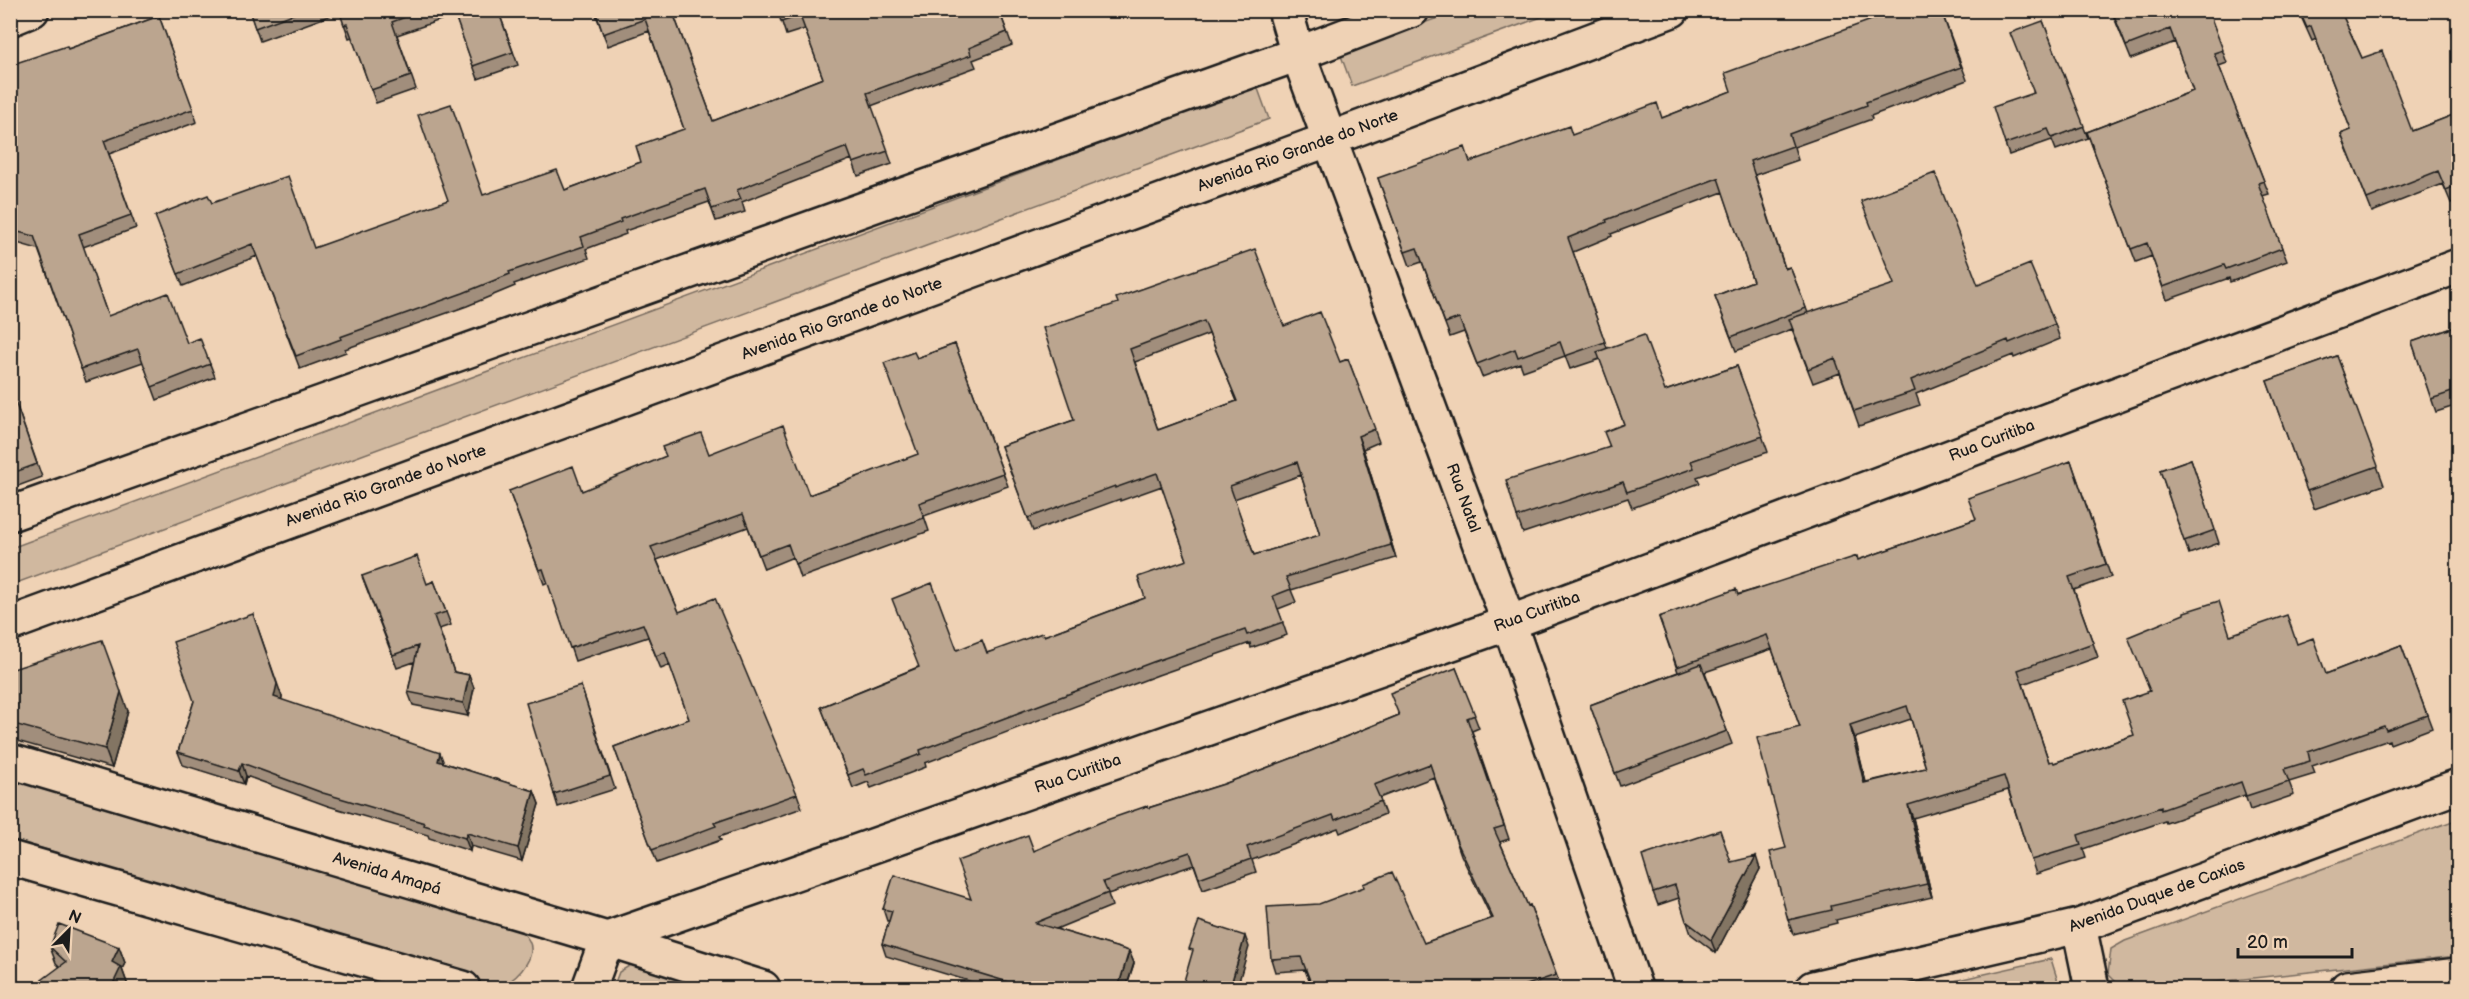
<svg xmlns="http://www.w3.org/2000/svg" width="2469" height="999" viewBox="0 0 2469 999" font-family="'Balsamiq Sans',sans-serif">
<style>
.green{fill:#d0b89f;stroke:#766a5e;stroke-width:1.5}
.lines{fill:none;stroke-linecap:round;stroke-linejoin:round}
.street-casing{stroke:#1c1c1c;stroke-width:38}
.secondary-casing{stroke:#1c1c1c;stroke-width:38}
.street{stroke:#efd2b5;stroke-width:33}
.secondary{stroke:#efd2b5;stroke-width:33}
.wall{fill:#a18e7b;stroke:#1c1c1c;stroke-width:1.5;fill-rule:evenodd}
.shaded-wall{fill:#837464;stroke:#1c1c1c;stroke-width:1.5}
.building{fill:#bba58f;stroke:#1c1c1c;stroke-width:1.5;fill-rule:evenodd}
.labels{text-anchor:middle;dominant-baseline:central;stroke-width:4.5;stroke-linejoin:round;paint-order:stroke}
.street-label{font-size:16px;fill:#1c1c1c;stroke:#efd2b5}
</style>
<rect width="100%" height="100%" fill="#efd2b5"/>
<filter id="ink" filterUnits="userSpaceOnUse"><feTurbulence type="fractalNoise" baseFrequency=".0167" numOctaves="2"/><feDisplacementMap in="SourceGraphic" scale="12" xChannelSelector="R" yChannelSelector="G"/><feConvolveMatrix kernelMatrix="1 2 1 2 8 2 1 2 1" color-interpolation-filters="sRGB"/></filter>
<g filter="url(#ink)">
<path class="green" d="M1457 11H1558L1352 86 1340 53Z
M1257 86 1269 119 11 585V548Z
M10 777 505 923C511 926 518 929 523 933 544 952 519 977 501 987L11 839Z
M2458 819V956L2160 988 2120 986 2108 974 2111 949 2125 941Z
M2051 959 2060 988H1923Z
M634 963 721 988H613L619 972Z"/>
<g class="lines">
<g class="street-casing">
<path id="street" d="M1285 10 1298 54 1509 623 1635 988
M589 988 607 939 1509 623 2458 266"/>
</g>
<g class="secondary-casing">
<path id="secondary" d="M10 19 32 10
M10 514 1298 54 1412 10
M10 624 1330 139 1672 10
M10 761 607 939 763 988
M10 858 463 988
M2079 926 2092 988
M1813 988 2079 926 2458 786
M2347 988 2458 975"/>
</g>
<use href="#street" class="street"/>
<use href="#secondary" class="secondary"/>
</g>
<path class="wall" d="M249 10H498L518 65 478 79 455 15 397 35 416 89 376 103 352 37 349 38 340 12 260 41Z
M594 10H672L713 121 823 78 805 29 786 35 778 10H999L1012 45 973 60 976 67 871 106 892 164 858 176 852 159 742 202 745 212 716 221 709 202 625 231 626 234 586 249 589 258 514 284 515 286 467 306 345 349 346 352 300 369 257 256 183 286 160 228 212 203 314 248 483 195 565 190 641 162 684 129 649 31 608 46Z
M1941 10 1967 80 1871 116 1872 119 1794 147 1798 160 1755 175 1785 268 1790 267 1808 313 1978 285 2055 324 2060 339 2014 358 2013 355 1916 394 1920 405 1859 426 1840 373 1813 383 1792 329 1736 351 1715 296 1753 281 1723 192 1611 234 1612 236 1573 252 1607 348 1665 391 1737 366 1768 452 1697 477 1700 483 1632 508 1628 498 1523 533 1517 517 1609 447 1624 424 1600 359 1570 369 1565 356 1523 371 1520 363 1482 377 1464 332 1450 337 1422 262 1410 266 1378 178 1470 162 1572 135 1662 118Z
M2111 10H2208L2227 63 2219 66 2269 194 2262 196 2287 261 2230 282 2229 278 2167 300 2152 256 2136 262 2087 132 2193 91 2175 42 2131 59Z
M2298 10H2340L2362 58 2412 131 2458 113V200L2451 203 2443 184 2372 212 2341 134 2351 130 2316 39 2312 41Z
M159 16 197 122 109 154 136 228 83 247 108 316 187 343 210 364 215 377 157 400 143 362 86 382 38 249 10 241V65L68 49Z
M2043 21 2088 138 2056 150 2052 140 2009 155 2005 144 2033 93Z
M1118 303 1284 326 1340 362 1348 359 1379 442 1363 449 1396 558 1291 590 1296 602 1278 609 1287 635 1251 648 1250 643 1158 675 925 763 926 767 871 788 868 782 853 788 821 707 918 667 957 650 987 653 1044 636 1145 598 1187 560 1162 486 1120 501V499L1033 531 1001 446 1074 420ZM1209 334 1237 401 1158 430 1135 362ZM1301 475 1320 535 1254 555 1234 499Z
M2458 326V405L2436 412 2412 342Z
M955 344 1008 486 924 516 929 531 800 578 793 557 764 569 748 527 657 560 679 612 797 794 802 808 719 837 721 840 657 863 614 747 689 719 670 665 661 669 648 637 575 661 548 582 544 584 509 491H582L709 454 809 495 918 455 917 358Z
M2337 356 2384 485 2314 509 2267 381Z
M15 401 42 477 10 489V403Z
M2191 459 2219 543 2189 554 2160 470Z
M2071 461 2111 577 2074 590 2098 657 2023 684 2049 762 2054 763 2134 735 2149 691 2231 635 2297 644 2326 674 2401 645 2432 728 2390 744 2389 740 2312 766 2315 774 2289 782 2294 795 2250 810 2245 795 2166 823 2165 821 2083 849 2086 858 2036 874 2008 790 1913 818 1932 897 1836 920 1837 923 1793 934 1788 920 1786 848 1800 727 1772 649 1705 672 1732 744 1620 786 1590 705 1678 672 1659 617 1858 560 1976 519ZM1911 719 1926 768 1866 782 1855 738Z
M362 576 427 584 434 581 451 625 439 629 454 672 469 675 474 688 468 716 413 705 408 692 414 662 397 668Z
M1456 668 1479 728 1472 731 1509 839 1500 842 1528 906 1530 905 1561 987 1558 988H1312L1305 970 1275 972 1271 959 1424 943 1492 919 1461 855 1434 777 1379 798 1385 814 1340 833 1338 828 1252 860 1256 872 1203 890 1194 865 1108 894 1112 906 1056 929 1129 951 1134 963 1126 988H992L886 956 882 944 889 921H887L883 909 971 899 1034 851 1148 808 1224 784 1311 751 1399 715Z
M10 670 128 711 112 768 10 739Z
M581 686 615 789 558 807 554 794Z
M282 697 281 700 444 763 534 791 539 804 522 861 471 846 470 851 429 838 428 835 328 806 246 776 244 784 183 765 178 752 194 701Z
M1731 862 1760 869 1716 953 1691 934 1679 898 1658 905 1653 892Z
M50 947H119L125 963 122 969 127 983 60 967 56 963Z"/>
<path class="shaded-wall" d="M1358 436 1363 449 1396 558 1391 545Z
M253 614 282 697 279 710 274 697Z
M469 675 474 688 468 716 463 703Z
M121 692 128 711 112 768 105 749Z
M1850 725 1855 738 1869 796 1864 783Z
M440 753 445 766 438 761Z
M242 763 246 776 244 784 239 771Z
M534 791 539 804 522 861 518 848Z
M1908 805 1913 818 1932 897 1927 884Z
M467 833 471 846 470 851 465 838Z
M1756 856 1760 869 1716 953 1711 940Z
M1245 936 1249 947 1237 988H1230Z
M119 947 125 963 122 969 127 983 124 988H111L112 962Z
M1129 951 1134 963 1126 988H1118Z"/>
<path class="building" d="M249 10H304L255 28Z
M339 10H424L392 22 411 76 371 90 347 24 344 25Z
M453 10H498L513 52 473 66Z
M595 10H672L713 121 823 78 800 16 781 22 778 10H999L1007 32 969 48 971 55 867 93 888 151 853 163 847 147 737 190 741 199 712 209 705 189 620 219 621 222 581 237 584 246 509 272 510 274 463 293 340 337 341 339 296 356 252 244 178 274 155 216 208 195 212 203 288 176 314 248 448 200 418 115 451 104 483 195 557 170 565 190 641 162 636 146 684 129 645 19 603 34Z
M1899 10H1941L1961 67 1866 102 1867 105 1789 134 1793 146 1750 161 1785 269 1790 267 1806 308 1731 337 1715 296 1753 281 1718 178 1606 220 1607 222 1568 238 1605 342 1565 356 1560 342 1518 357 1515 349 1477 364 1459 318 1445 323 1417 248 1405 252 1378 178 1465 147 1470 162 1569 126 1572 135 1657 103 1662 118 1731 91 1725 73Z
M2112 10H2208L2223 50 2214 53 2264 181 2258 183 2282 248 2226 269 2224 265 2163 287 2147 243 2131 249 2087 132 2193 91 2170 29 2126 46Z
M2299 10H2340L2362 58 2382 51 2412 131 2458 113V185L2446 190 2438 171 2367 199 2341 134 2351 130 2311 26 2307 28Z
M159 16 193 109 104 141 131 215 79 234 108 316 168 293 187 343 200 338 210 364 152 387 138 349 81 369 34 236 10 230V65L67 46 68 49Z
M2043 21 2084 126 2052 138 2048 129 2005 144 1993 107 2034 93 2010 33Z
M1935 173 1978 285 2030 264 2055 324 2009 343 2008 340 1911 380 1915 391 1854 411 1835 358 1808 369 1789 319 1894 284 1861 201Z
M1255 249 1284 326 1320 312 1340 362 1348 359 1375 429 1358 436 1391 545 1286 577 1291 589 1273 596 1283 622 1247 635 1245 630 1153 662 920 750 921 754 866 775 863 769 848 775 821 707 919 667 892 599 932 583 957 650 982 640 987 653 1042 633 1044 636 1145 598 1138 577 1187 560 1157 473 1115 488V486L1028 518 1001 446 1074 420 1043 328 1118 303 1116 298ZM1204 321 1237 401 1158 430 1130 349ZM1297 462 1320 535 1254 555 1230 486Z
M2458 326V390L2431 399 2412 342Z
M1644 335 1665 391 1737 366 1763 436 1691 461 1694 468 1627 492 1623 482 1517 517 1506 480 1610 447 1604 432 1624 424 1597 352Z
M955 344 1003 473 919 503 924 518 795 564 788 544 759 555 743 514 651 547 679 612 715 598 797 794 714 823 716 826 652 850 614 747 689 719 665 652 656 656 643 624 570 648 543 569 539 570 509 491 573 466 582 491 666 456 662 447 701 433 709 454 783 425 809 495 918 454 884 363 914 352 917 358Z
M2337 356 2378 466 2307 491 2267 381Z
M15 401 37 464 10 474V403Z
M2191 459 2215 530 2184 541 2160 470Z
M2071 461 2106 564 2069 577 2093 643 2018 670 2049 762 2053 761 2054 763 2134 735 2122 701 2150 691 2128 637 2184 614V612L2219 601 2230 635 2287 615 2297 644 2313 638 2326 674 2401 645 2427 715 2386 730 2384 726 2308 752 2310 761 2284 769 2289 782 2246 796 2241 782 2161 810V807L2078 835 2081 845 2031 860 2004 776 1908 805 1927 884 1831 906 1832 910 1788 920 1770 852 1786 848 1757 738 1800 727 1767 635 1677 667 1659 617 1736 589 1738 595 1857 556 1858 560 1976 519 1968 498ZM1907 706 1926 768 1864 783 1850 725Z
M417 556 427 584 434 581 446 612 434 616 454 672 469 675 463 703 408 692 418 646 393 655 362 576Z
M253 614 277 684 274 697 440 753 438 761 534 791 518 848 467 833 465 838 424 825 425 823 323 793 242 763 239 771 178 752 194 701 173 642Z
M102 640 121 692 105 749 10 723V670Z
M1701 664 1727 731 1615 773 1590 705Z
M1456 668 1475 715 1467 718 1504 826 1494 829 1528 906 1530 905 1556 975 1518 988H1313L1301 957 1271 959 1267 907 1319 904 1364 887 1363 884 1392 872 1424 943 1493 918 1457 842 1430 764 1374 785 1381 801 1335 820 1333 815 1247 847 1251 859 1199 878 1190 852 1103 882 1108 893 1035 923 1129 951 1118 988H1028L882 944 892 911 883 909 894 875 971 899 957 861 1028 835 1034 851 1101 822 1147 806 1148 808 1224 784 1311 751 1399 715 1390 693Z
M581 686 610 776 554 794 526 703Z
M1720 830 1731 862 1756 856 1711 940 1686 921 1675 885 1653 892 1642 856Z
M1199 921 1245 936 1230 988H1182L1193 950 1189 949Z
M59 924 119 947 112 962 121 967 111 988H31L66 962 50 947Z"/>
</g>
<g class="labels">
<g class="street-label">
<text transform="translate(1298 151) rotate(-20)">Avenida Rio Grande do Norte</text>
<text transform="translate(842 319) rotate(-20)">Avenida Rio Grande do Norte</text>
<text transform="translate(1992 441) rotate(-21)">Rua Curitiba</text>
<text transform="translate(386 486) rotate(-20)">Avenida Rio Grande do Norte</text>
<text transform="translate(1463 498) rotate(70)">Rua Natal</text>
<text transform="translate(1537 612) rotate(-20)">Rua Curitiba</text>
<text transform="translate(1078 774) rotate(-19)">Rua Curitiba</text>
<text transform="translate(387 874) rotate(17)">Avenida Amapá</text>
<text transform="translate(2157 896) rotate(-20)">Avenida Duque de Caxias</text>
</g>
</g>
<rect width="2469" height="999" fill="none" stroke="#efd2b5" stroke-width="36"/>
<rect x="18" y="18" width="2433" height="963" fill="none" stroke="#1c1c1c" stroke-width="2" filter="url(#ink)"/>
<g transform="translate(69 930) rotate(24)" stroke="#efd2b5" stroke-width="4.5" paint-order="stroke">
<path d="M0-4.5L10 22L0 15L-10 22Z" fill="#1c1c1c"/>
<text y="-9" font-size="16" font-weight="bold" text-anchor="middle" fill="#1c1c1c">N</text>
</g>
<path d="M2238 948v9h114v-9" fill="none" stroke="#1c1c1c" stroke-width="3"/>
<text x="2247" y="948" font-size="18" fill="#1c1c1c" stroke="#efd2b5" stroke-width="4.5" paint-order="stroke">20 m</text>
</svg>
